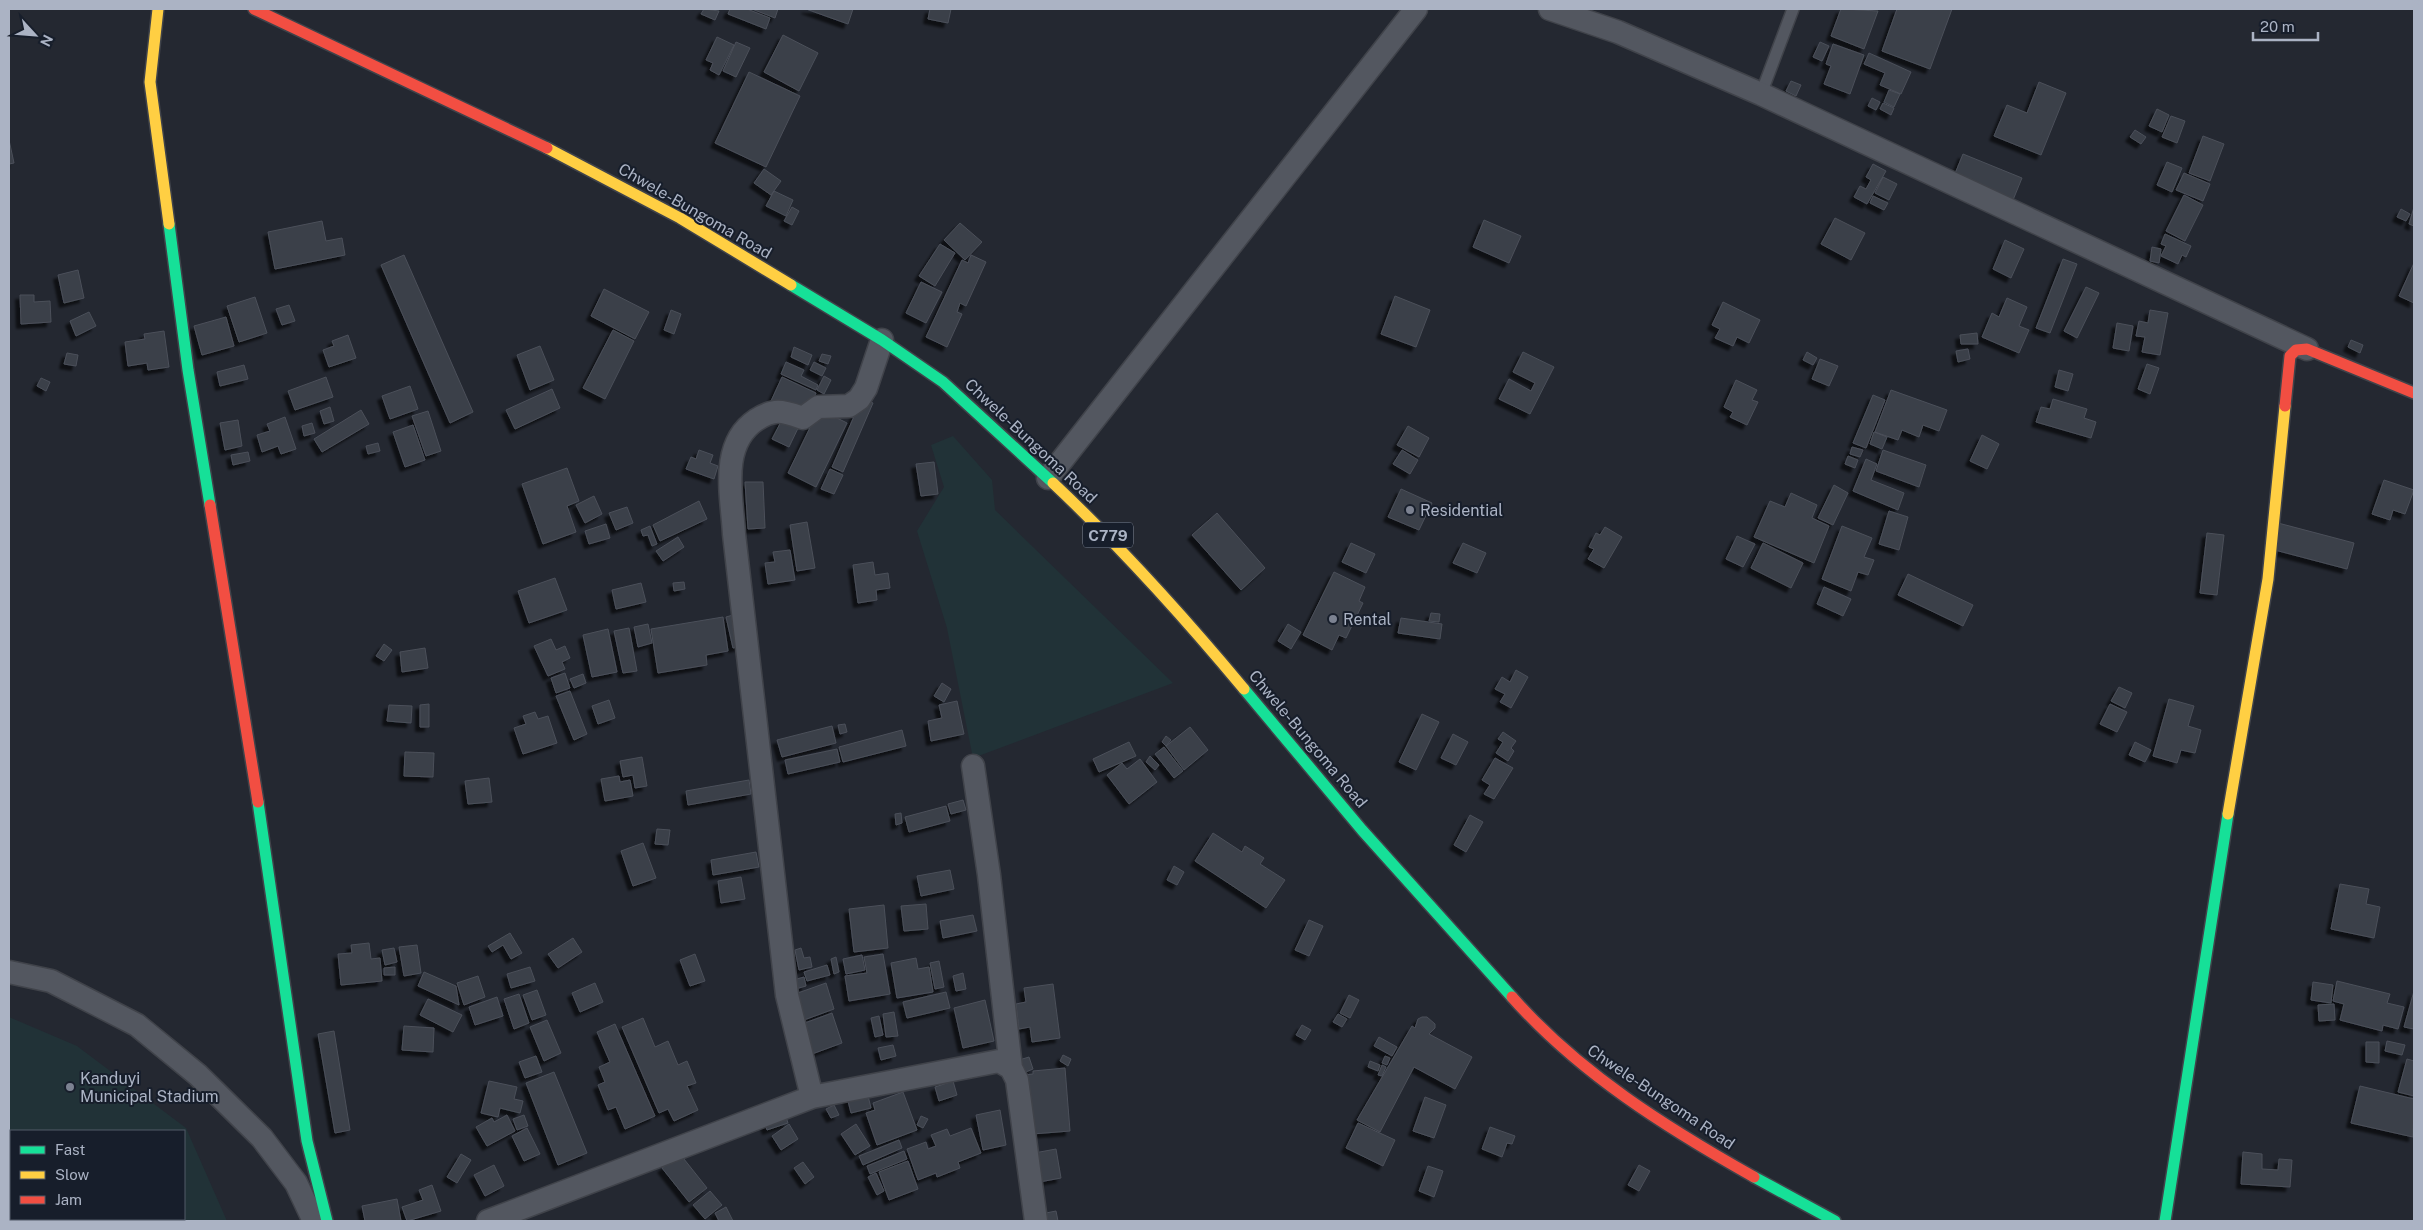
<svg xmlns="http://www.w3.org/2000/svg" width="2423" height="1230" viewBox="0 0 2423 1230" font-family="'Public Sans',sans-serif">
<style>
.green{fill:#213237;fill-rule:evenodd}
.building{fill:#3b3f48;stroke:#4b505a;filter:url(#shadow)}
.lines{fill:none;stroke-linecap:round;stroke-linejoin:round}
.lane-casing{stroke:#40434a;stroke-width:14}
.street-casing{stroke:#40434a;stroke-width:25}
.fast-casing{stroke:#40434a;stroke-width:14}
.slow-casing{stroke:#40434a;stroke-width:14}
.jam-casing{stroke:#40434a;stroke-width:14}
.lane{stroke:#535760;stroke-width:11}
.street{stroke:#535760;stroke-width:22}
.fast{stroke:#16e098;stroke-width:11}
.slow{stroke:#ffcf43;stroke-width:11}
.jam{stroke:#f24e42;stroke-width:11}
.poi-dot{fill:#7c8291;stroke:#171e2b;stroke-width:2}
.labels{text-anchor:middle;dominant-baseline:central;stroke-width:4;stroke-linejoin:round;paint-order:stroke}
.shield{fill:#171e2b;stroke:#7f8696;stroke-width:1}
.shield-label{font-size:15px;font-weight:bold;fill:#abb3c4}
.street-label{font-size:16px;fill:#abb3c4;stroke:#171e2b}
.poi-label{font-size:16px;fill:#abb3c4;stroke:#171e2b;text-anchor:start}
</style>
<defs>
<filter id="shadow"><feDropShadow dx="-4.5" dy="4.5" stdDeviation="1" flood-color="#0009"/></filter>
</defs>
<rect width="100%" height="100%" fill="#242831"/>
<path class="green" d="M953 436 992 480 995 510 1173 683 973 758 947 628 917 531 944 487 931 445Z
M9 1017 77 1046 186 1128 227 1221H9ZM11 1131H184V1219H11Z"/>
<path class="building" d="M704 9 719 11 715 20 701 14Z
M730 9H747L770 18 766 29 728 14Z
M752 9H778L775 18Z
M806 9H853L848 24Z
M930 9H951L948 23 928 19Z
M1841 9 1878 11 1864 49 1831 36Z
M1897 9H1952L1930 69 1882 51Z
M783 35 818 53 799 91 764 72Z
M717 37 734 45 719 75 710 70 713 63 706 60Z
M736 42 750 48 736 77 723 71Z
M1820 42 1829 46 1822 61 1813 57Z
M1833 44 1864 55 1850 94 1824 84 1831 66 1826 64Z
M1869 53 1911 72 1901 94 1880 85 1885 73 1864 64Z
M749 72 800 96 766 167 715 143Z
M1791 81 1801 85 1796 96 1786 91Z
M2039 82 2066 93 2041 155 1994 136 2007 105 2027 113Z
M1889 90 1900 94 1894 107 1884 102Z
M1872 98 1880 102 1876 110 1868 106Z
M1883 103 1894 108 1891 115 1880 109Z
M2157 109 2169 115 2162 132 2149 126Z
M2171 116 2185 121 2177 143 2162 137Z
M2135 130 2146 137 2141 144 2130 137Z
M2203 136 2224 144 2210 181 2189 173Z
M9 140 14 163 9 164Z
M1963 154 2022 178 2013 200 1954 176Z
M2167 162 2182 168 2172 192 2157 185Z
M1873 164 1886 171 1867 204 1854 197 1860 186 1866 189 1871 180 1866 177Z
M764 169 781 181 771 195 754 183Z
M2184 173 2210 184 2203 201 2176 190Z
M1883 177 1897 184 1889 200 1875 193Z
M774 191 793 200 786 216 766 206Z
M2184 195 2203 205 2185 241 2166 231Z
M1873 196 1888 203 1884 210 1870 203Z
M792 207 799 211 792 225 784 221Z
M2414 207V226L2409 224Z
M2401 209 2410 214 2406 221 2397 217Z
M1835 218 1865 233 1851 260 1821 244Z
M1484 220 1521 236 1509 263 1473 247Z
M322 221 326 241 342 238 345 255 275 269 268 232Z
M960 223 982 242 965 260 944 240Z
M2165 234 2191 246 2186 257 2182 255 2178 264 2161 256 2166 246 2161 244Z
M2005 240 2024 249 2011 278 1993 269Z
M940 244 955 253 935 286 919 276Z
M2152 247 2161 249 2159 263 2150 261Z
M404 255 473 412 450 423 381 265Z
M971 255 986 262 966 306 960 303 957 312 962 314 947 347 926 337 962 260 968 263Z
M2063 259 2077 264 2050 333 2036 328Z
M2414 263V303L2399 296Z
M78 270 84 298 64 303 58 275Z
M921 282 942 292 926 323 906 313Z
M2086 287 2099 293 2077 338 2064 331Z
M604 289 649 312 635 339 591 316Z
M20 295H34V302L50 301 51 322 21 324Z
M1395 296 1430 310 1416 347 1381 334Z
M255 297 267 333 239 342 227 306Z
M2007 298 2027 307 2019 326 2029 330 2019 353 1982 337 1992 313 1999 317Z
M1723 302 1760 320 1749 343 1737 337 1733 346 1715 338 1720 329 1712 325Z
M289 305 295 321 282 325 276 309Z
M671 310 681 314 674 334 664 330Z
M2150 310 2168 313 2160 355 2142 352 2145 337 2136 336 2139 321 2148 323Z
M89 312 96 326 76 336 70 321Z
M226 317 234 346 202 355 194 326Z
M2117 323 2133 326 2129 351 2113 348Z
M613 330 634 341 605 399 583 388Z
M164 331 169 367 148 370 147 363 128 366 125 342 145 339 144 334Z
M1977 333 1978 344H1961L1960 335Z
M348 335 356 358 329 367 323 350 334 346 332 341Z
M2351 340 2363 345 2360 353 2348 347Z
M540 346 554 380 530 390 517 355Z
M794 347 812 355 808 365 791 357Z
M1968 349 1970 359 1958 362 1956 351Z
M1523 352 1554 367 1530 414 1499 399 1509 379 1531 391 1535 383 1513 372Z
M1807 352 1817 358 1813 365 1803 360Z
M67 353 78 355 76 366 64 364Z
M822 354 831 356 828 364 819 361Z
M1820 359 1838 366 1829 386 1812 379Z
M786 362 804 370 801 376 818 385 816 390 781 374Z
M814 362 826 368 822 376 810 370Z
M2147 364 2159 368 2150 394 2138 389Z
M244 365 248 379 220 386 217 372Z
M2059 370 2073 374 2068 391 2055 387Z
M824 376 831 380 824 394 817 390Z
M326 377 333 397 295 410 288 391Z
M782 377 816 393 804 417 771 401Z
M41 378 50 382 46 391 37 386Z
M1736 380 1757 390 1752 400 1758 402 1747 425 1730 417 1733 412 1724 407Z
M410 386 418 409 390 419 382 396Z
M552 389 560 408 515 429 506 410Z
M1891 390 1947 410 1939 431 1923 425 1919 437 1902 430 1898 440 1875 432Z
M1873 395 1885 400 1866 448 1853 443Z
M862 398 873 403 843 472 832 467Z
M2053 399 2087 409 2084 418 2096 422 2091 438 2036 422 2041 407 2050 409Z
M330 407 334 421 324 424 320 411Z
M819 409 847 423 816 487 788 473Z
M361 410 369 424 322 452 314 439Z
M428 411 441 451 426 456 412 416Z
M785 414 801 422 789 447 772 439Z
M285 417 296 449 281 454 278 446 262 452 257 435 270 431 267 424Z
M238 420 242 446 225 450 220 423Z
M312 423 315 433 304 436 302 426Z
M413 425 425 460 405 467 393 432Z
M1408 426 1429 438 1419 457 1397 445Z
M1874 432 1887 437 1882 449 1870 444Z
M1982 435 1999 444 1987 469 1970 461Z
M378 443 380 451 368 454 366 446Z
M1852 447 1863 450 1860 457 1850 454Z
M699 450 713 455 710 463 718 466 714 479 686 469 691 457 696 459Z
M1402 450 1418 460 1410 474 1393 464Z
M1883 450 1926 465 1919 487 1876 471Z
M248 452 250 461 233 465 231 455Z
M1848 456 1858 460 1855 468 1845 464Z
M1866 459 1877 464 1871 480 1904 493 1898 510 1853 491Z
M934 462 938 494 921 496 916 464Z
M567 468 579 501 567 506 576 532 543 544 522 484Z
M830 469 843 475 834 494 821 489Z
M2384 480 2414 490 2405 514 2393 510 2390 520 2372 514Z
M745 482H763L765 528 748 529Z
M1834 485 1848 493 1833 525 1818 518Z
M1401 489 1432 503 1419 530 1388 517Z
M1791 493 1817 505 1812 518 1829 526 1814 563 1754 537 1770 501 1785 507Z
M594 496 602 514 585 523 576 505Z
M699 501 707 519 660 541 653 525Z
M627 507 633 523 616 530 609 513Z
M1889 511 1908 517 1899 550 1879 544Z
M1217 513 1265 568 1241 590 1192 535Z
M807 522 815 568 797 571 790 525Z
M2278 523 2354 543 2347 569 2271 549Z
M606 524 610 538 589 544 585 531Z
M650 526 657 544 652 546 648 535 643 536 641 530Z
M1842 526 1872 538 1864 557 1874 560 1868 575 1858 572 1851 591 1822 579Z
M1605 527 1622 537 1604 568 1588 559 1594 549 1589 547 1596 533 1600 535Z
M2207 533 2224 535 2217 595 2200 593Z
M1737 536 1755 544 1743 567 1726 559Z
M678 537 684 547 663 561 656 551Z
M1351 543 1375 554 1366 573 1342 562Z
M1463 543 1486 553 1477 573 1453 563Z
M1763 543 1803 563 1791 588 1751 568Z
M790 550 795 580 768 584 765 563 775 562 773 552Z
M873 562 875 575 888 573 890 588 876 590 877 600 858 603 853 565Z
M1334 572 1365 587 1359 601 1363 603 1346 638 1339 635 1332 650 1303 635Z
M1908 574 1973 605 1963 626 1898 595Z
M555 578 567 610 529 623 518 591Z
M684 582 685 589 674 591 673 583Z
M641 583 646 602 616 609 612 590Z
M1824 587 1851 599 1843 616 1817 604Z
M1431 613 1440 614 1439 622 1429 621Z
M733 615 741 646 733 648 726 617Z
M723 617 728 651 706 655 707 665 658 673 651 629Z
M1401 618 1442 624 1440 639 1398 633Z
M648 624 652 643 638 647 634 627Z
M1288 624 1301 632 1291 649 1278 641Z
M629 628 637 671 623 673 614 631Z
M608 629 617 672 592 677 583 635Z
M551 639 556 650 565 646 570 658 562 662 565 669 548 676 534 646Z
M384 644 392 650 384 661 376 656Z
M425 648 428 668 402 672 400 652Z
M1516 670 1528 677 1511 708 1500 702 1505 694 1495 689 1502 677 1510 682Z
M565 673 570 688 556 693 551 678Z
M583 674 586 683 574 688 570 679Z
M942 683 951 689 944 702 934 696Z
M2119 687 2132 693 2125 708 2111 701Z
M570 691 587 734 574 740 556 696Z
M2169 699 2194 706 2188 726 2201 730 2195 753 2181 750 2177 763 2153 756Z
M609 700 615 718 598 724 592 706Z
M957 701 964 734 931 741 928 721 942 718 939 705Z
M429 704V727H420V705Z
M2110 704 2127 712 2117 732 2100 724Z
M389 705 412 706 411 723 387 721Z
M535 712 538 719 548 716 557 743 523 754 514 728 526 724 523 716Z
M1422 714 1439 722 1416 770 1399 762Z
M845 724 847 732 840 734 838 725Z
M832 726 836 743 782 757 777 740Z
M1190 727 1208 750 1184 770 1166 746Z
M902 730 906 746 843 762 839 747Z
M1503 732 1516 741 1511 748 1514 751 1508 761 1496 753 1503 742 1498 739Z
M1453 734 1468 742 1456 765 1441 758Z
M1166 736 1171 740 1166 746 1162 742Z
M1129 742 1136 756 1099 772 1093 759Z
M2135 742 2151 750 2145 762 2129 755Z
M1164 747 1183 771 1174 778 1155 754Z
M837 749 840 762 788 774 785 760Z
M405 752 434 753 433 777 404 776Z
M1150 756 1159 765 1155 770 1146 762Z
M642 757 647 786 635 788 633 775 623 777 620 761Z
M1495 758 1513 768 1494 799 1484 794 1490 785 1482 780Z
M1140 759 1157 782 1129 804 1107 775 1122 763 1127 769Z
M619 776 620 782 630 780 633 796 605 801 601 779Z
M489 778 492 802 468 804 465 781Z
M749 780 751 794 688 805 686 791Z
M963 800 966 810 951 814 948 804Z
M946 806 950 821 909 832 905 817Z
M901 813 902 823 896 825 895 814Z
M1470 815 1483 822 1466 852 1454 845Z
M657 829 670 830 668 845 655 844Z
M1213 833 1242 852 1245 846 1264 858 1260 864 1285 880 1266 908 1195 861Z
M643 843 656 878 633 886 621 851Z
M756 852 759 867 713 875 711 860Z
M1174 866 1184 872 1177 885 1167 880Z
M950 870 954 889 921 896 917 876Z
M741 877 745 899 721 903 718 881Z
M2340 884 2369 889 2366 904 2380 907 2374 938 2331 929Z
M926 904 928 929 904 931 901 906Z
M884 905 888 948 854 952 849 909Z
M973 915 977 931 943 938 940 921Z
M1309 920 1323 926 1309 956 1295 950Z
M510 933 522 953 511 959 503 945 492 952 488 946Z
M573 938 582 952 558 968 548 954Z
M369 943 371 959 380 958 382 981 341 985 338 954 352 953 351 945Z
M417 945 421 973 404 976 399 947Z
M394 948 397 962 385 965 382 950Z
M801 948 804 958 810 957 812 967 799 970 795 950Z
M695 954 705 981 690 986 680 960Z
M883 954 890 994 849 1001 845 976 867 973 864 957Z
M862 955 865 970 846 974 843 959Z
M836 957 839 972 834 974 831 959Z
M916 958 918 969 929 967 933 992 897 998 891 963Z
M939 961 944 987 935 989 930 963Z
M827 965 830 975 807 981 804 972Z
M395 967V975H384V968Z
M530 967 535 981 511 988 507 974Z
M424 972 456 986 459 1005 418 986Z
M963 973 966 989 956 991 953 976Z
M478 976 485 997 464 1005 457 983Z
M804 977 806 986 792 990 790 981Z
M2337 981 2390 994 2387 1003 2404 1007 2398 1029 2383 1025 2382 1031 2340 1020 2344 1004 2333 1001Z
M2313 982 2333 985 2331 1003 2311 1000Z
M595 983 603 1002 580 1012 572 993Z
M826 983 834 1009 804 1020 795 994Z
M1053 984 1060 1038 1032 1042 1030 1027 1019 1029 1016 1004 1026 1002 1024 988Z
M537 990 546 1015 532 1020 523 995Z
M2414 991V1029L2404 1027Z
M946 992 950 1008 907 1018 903 1002Z
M519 994 529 1023 514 1029 504 999Z
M1349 995 1359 1000 1350 1018 1340 1013Z
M497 997 503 1016 475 1025 469 1007Z
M428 999 462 1015 453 1032 420 1015Z
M985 1000 994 1041 963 1048 954 1008Z
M2334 1004 2335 1020 2319 1021 2318 1005Z
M894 1012 898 1036 886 1037 883 1014Z
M832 1013 842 1043 812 1054 802 1024Z
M1338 1014 1347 1019 1342 1027 1333 1022Z
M879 1016 883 1035 875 1037 871 1018Z
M1422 1017H1427L1435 1024V1028L1429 1034 1472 1057 1455 1089 1414 1067 1380 1132 1357 1120 1412 1026 1415 1028 1418 1019Z
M643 1018 655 1047 668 1041 678 1065 687 1061 696 1083 687 1086 698 1110 674 1121 668 1109 659 1113 622 1027Z
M547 1020 561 1053 544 1061 530 1027Z
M615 1024 655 1116 625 1129 616 1107 608 1110 598 1085 605 1082 599 1067 610 1062 597 1032Z
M1302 1025 1311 1030 1305 1040 1296 1035Z
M404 1026 434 1028 433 1052 402 1050Z
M334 1031 350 1130 335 1133 318 1034Z
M1379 1037 1397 1047 1392 1056 1374 1046Z
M2387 1041 2405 1045 2402 1055 2385 1051Z
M2366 1042H2379V1063L2366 1062Z
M893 1045 896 1056 881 1060 878 1048Z
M1063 1055 1071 1059 1068 1066 1060 1061Z
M536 1056 542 1072 525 1078 519 1062Z
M1385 1056 1390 1058 1387 1065 1382 1063Z
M1029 1057 1033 1069 1021 1074 1016 1061Z
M2407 1059 2414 1061V1096L2398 1092Z
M1370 1061 1380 1065 1378 1071 1368 1067Z
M1382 1065 1386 1067 1382 1076 1378 1075Z
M1065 1068 1070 1131 1032 1134 1024 1075 1033 1074V1071Z
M554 1072 587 1153 558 1165 526 1083Z
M489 1081 517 1087 514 1099 523 1101 520 1113 500 1108 498 1117 481 1113Z
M953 1081 957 1095 939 1101 935 1087Z
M2360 1086 2414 1099 2413 1137 2351 1123Z
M867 1092 871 1108 851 1113 847 1097Z
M903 1092 917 1130 877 1145 866 1113 875 1110 873 1103Z
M1425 1097 1446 1105 1434 1138 1413 1131Z
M834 1105 839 1115 831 1118 826 1109Z
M1000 1110 1006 1145 983 1150 976 1115Z
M785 1114 788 1123 767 1130 764 1122Z
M507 1115 515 1131 487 1146 476 1127 492 1118 494 1122Z
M524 1115 528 1126 517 1130 513 1119Z
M921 1116 928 1119 923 1128 917 1125Z
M1358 1123 1395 1140 1383 1166 1346 1148Z
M789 1124 798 1139 781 1150 772 1136Z
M856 1124 870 1146 855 1155 841 1134Z
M1490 1127 1515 1136 1512 1144 1507 1143 1502 1157 1482 1149Z
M527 1128 540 1154 524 1161 512 1136Z
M971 1128 981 1153 958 1162 960 1168 937 1177 936 1173 918 1180 907 1149 926 1142 928 1149 936 1146 931 1135 947 1129 950 1136Z
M899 1140 902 1148 863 1165 859 1156Z
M1056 1149 1061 1178 1034 1183 1029 1154Z
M904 1151 907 1159 870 1174 867 1166Z
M2243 1152 2262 1154V1169L2278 1170 2279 1159 2292 1160 2290 1187 2241 1184Z
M461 1154 471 1160 457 1183 447 1177Z
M680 1154 707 1188 689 1202 662 1168Z
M908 1161 918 1189 889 1200 879 1172Z
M803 1162 814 1177 805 1184 794 1168Z
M494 1165 504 1186 485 1196 474 1175Z
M1639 1165 1650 1171 1639 1191 1628 1185Z
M1428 1166 1443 1171 1434 1197 1419 1191Z
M876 1173 884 1191 877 1195 868 1177Z
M432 1185 441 1211 407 1221 402 1207 423 1200 419 1190Z
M710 1191 722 1205 705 1219 693 1205Z
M397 1199 401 1221H365L362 1206Z
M726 1207 733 1221H719L715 1213Z
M1056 1211 1058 1221H1042L1041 1214Z"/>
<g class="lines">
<g class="lane-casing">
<path id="lane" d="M1761 94 1793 9"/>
</g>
<g class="street-casing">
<path id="street" d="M1550 9 1618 32 1761 94 2307 349
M1048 478 1416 9
M973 766 989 875 1011 1068
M9 972 51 981 137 1025 198 1075 262 1138 296 1183 314 1221
M812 1097 787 995 734 534C732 496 719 445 756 420 775 408 782 411 803 418L818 407 849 406 859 399 866 388 882 340
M488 1221 812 1097 999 1061 1011 1068 1017 1080 1036 1221"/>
</g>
<g class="fast-casing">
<path id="fast" d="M169 224 188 370 210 505
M791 285 882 340 943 382 1053 483
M1244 689 1362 830 1512 997
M258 802 307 1141 327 1221
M1754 1177 1835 1221
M2165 1221 2228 814"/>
</g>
<g class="slow-casing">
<path id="slow" d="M158 9 150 82 169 224
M547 148 680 218 791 285
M1053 483C1121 547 1184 617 1244 689
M2228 814 2268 579 2285 406"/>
</g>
<g class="jam-casing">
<path id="jam" d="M254 9 547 148
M2285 406 2290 356 2296 350 2307 349 2414 393
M210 505 258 802
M1512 997C1579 1073 1667 1128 1754 1177"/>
</g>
<use href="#lane" class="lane"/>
<use href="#street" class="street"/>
<use href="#fast" class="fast"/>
<use href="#slow" class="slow"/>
<use href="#jam" class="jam"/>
</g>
<g class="poi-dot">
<circle cx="1410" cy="510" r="5"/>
<circle cx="1333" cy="619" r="5"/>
<circle cx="70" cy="1087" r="5"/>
</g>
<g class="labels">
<rect class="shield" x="1083" y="522.5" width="50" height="25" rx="4"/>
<g class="shield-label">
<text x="1108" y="535">C779</text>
</g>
<g class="street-label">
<text transform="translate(695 211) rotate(30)">Chwele-Bungoma Road</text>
<text transform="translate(1031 441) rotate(43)">Chwele-Bungoma Road</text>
<text transform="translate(1308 739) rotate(50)">Chwele-Bungoma Road</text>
<text transform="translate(1661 1097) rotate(34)">Chwele-Bungoma Road</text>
</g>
<g class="poi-label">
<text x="1420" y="510">Residential</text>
<text x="1343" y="619">Rental</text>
<text x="80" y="1078">Kanduyi<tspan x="80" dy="18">Municipal Stadium</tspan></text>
</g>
</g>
<rect width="2423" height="1230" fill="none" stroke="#abb3c4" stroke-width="20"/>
<rect x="10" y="1130" width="175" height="90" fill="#171e2b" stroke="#525a68"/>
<rect x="20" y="1146" width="25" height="8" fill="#16e098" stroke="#525a68"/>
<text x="55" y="1155" font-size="15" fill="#abb3c4">Fast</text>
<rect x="20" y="1171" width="25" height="8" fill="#ffcf43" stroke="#525a68"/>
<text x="55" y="1180" font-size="15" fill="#abb3c4">Slow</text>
<rect x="20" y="1196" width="25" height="8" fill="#f24e42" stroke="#525a68"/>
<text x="55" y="1205" font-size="15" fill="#abb3c4">Jam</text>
<g transform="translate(35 35) rotate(116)" stroke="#171e2b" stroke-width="4" paint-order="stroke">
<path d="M0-4L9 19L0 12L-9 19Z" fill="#abb3c4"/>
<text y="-8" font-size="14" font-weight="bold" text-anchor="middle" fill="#abb3c4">N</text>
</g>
<path d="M2253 32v8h65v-8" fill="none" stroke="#abb3c4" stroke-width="2.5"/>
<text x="2260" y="32" font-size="15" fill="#abb3c4" stroke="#171e2b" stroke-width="4" paint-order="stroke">20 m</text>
</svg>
